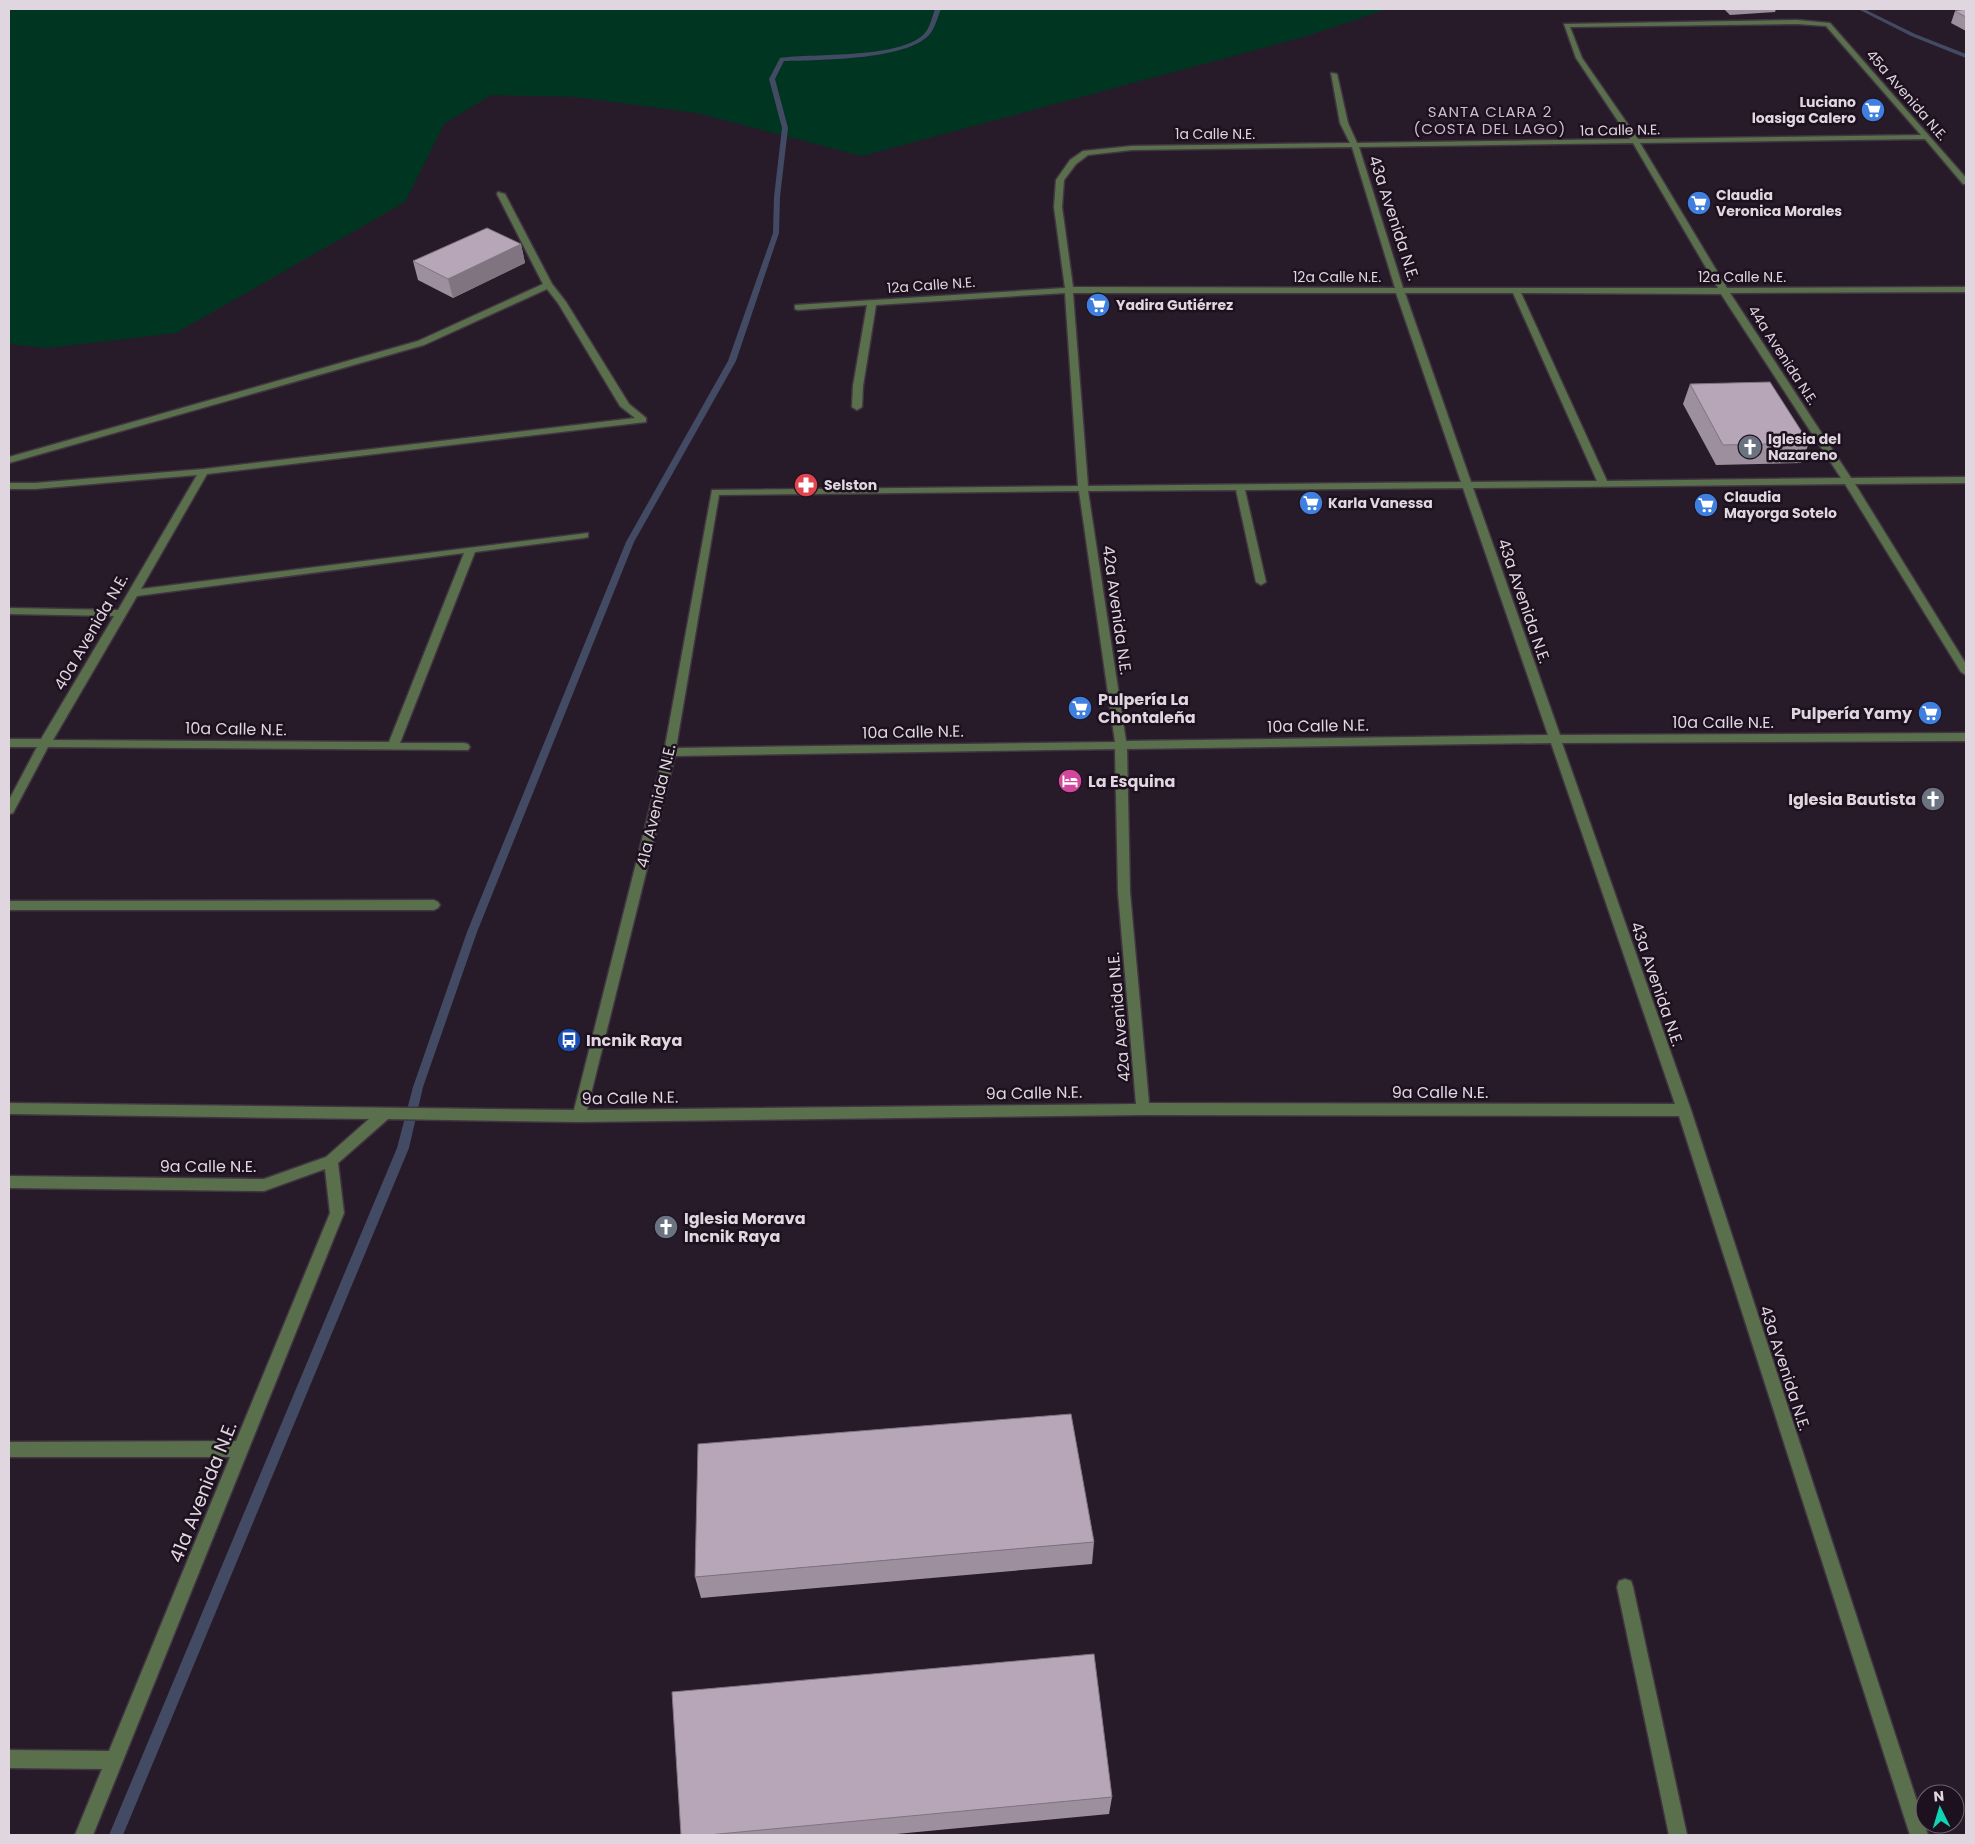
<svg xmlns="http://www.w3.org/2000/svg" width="1975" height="1844" viewBox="0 0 1975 1844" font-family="Poppins,sans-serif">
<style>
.green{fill:#003522}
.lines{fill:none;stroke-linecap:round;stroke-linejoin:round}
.stream{fill:#434a63;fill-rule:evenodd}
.minor-casing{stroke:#423542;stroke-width:3}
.minor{fill:#5a704d;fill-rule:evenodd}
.wall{fill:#9d8f9e}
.shaded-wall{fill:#807481}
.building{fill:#b7a6b8;stroke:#807481}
.labels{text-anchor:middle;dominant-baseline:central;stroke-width:5;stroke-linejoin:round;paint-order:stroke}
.far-street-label{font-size:14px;fill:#dfd6df;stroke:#1e111f}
.far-poi-label{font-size:14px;font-weight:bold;fill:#dfd6df;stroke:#1e111f;text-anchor:start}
.far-neighbourhood-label{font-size:15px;letter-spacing:1px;fill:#ccbacd;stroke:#1e111f}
.street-label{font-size:16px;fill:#dfd6df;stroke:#1e111f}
.poi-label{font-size:16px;font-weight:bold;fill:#dfd6df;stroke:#1e111f;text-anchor:start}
.near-street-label{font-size:19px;fill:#dfd6df;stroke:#1e111f}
</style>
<rect width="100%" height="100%" fill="#281b29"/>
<path class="green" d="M9 9H1387L1307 36 862 156 697 113 575 97 491 95 444 124 405 202 176 333 47 348 9 344Z"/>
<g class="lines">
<path class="stream" d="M935 9H941C937 18 935 30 927 37 901 60 819 60 784 61L775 79 788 128 780 197 779 233 736 361 634 542 477 932 423 1087 409 1148 123 1835H109L397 1148 413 1087 467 932 626 542 728 361 773 233 774 197 782 128 769 79 780 58C814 53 900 59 924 34 930 28 932 17 935 9Z
M1858 9H1864L1915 34 1966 54V58L1911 36Z"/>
<g class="minor-casing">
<path id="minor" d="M1797 20 1830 23 1966 178V184H1963L1925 139 1640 143 1727 288 1966 287V292L1730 293 1851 478 1966 477V483L1855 484 1966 664V675L1961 672 1845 484 1473 488 1560 735 1966 733V741L1562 743 1691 1110 1928 1835H1910L1679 1116 1143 1115 579 1122 388 1119 338 1163 344 1213 93 1835H75L102 1769 9 1768V1750L109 1751 230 1457H9V1442L236 1441 330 1213 325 1169 264 1191 9 1188V1176L264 1179 326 1157 369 1119 9 1114V1103L574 1110 664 752 712 490 1078 486 1065 293 876 305 863 386 862 407 857 410 852 407 853 386 867 305 798 310 795 309V305L1065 288 1054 207 1056 180 1070 160 1083 151 1132 146 1350 143 1340 123 1331 73 1337 74 1348 123 1357 143 1630 139 1576 58 1564 24ZM1797 24 1826 26 1921 135 1638 139 1582 58 1570 27ZM1633 143 1718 288H1403L1359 147ZM1352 147 1395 288 1073 287 1062 207 1064 180 1076 164 1088 155 1132 150ZM1073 293H1396L1461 482 1088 486ZM1405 293H1513L1597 481 1471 482ZM1521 293 1721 294 1841 478 1607 481ZM1463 488 1548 735 1126 741 1088 491 1236 490 1256 582 1261 585 1266 582 1245 490ZM1079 491 1115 742 676 748 719 495ZM1551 743 1675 1104 1149 1103 1130 892 1127 749ZM1115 749 1118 892 1136 1104 587 1110 675 756Z
M498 192 505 194 552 284 566 302 629 404 646 418V422L207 474 141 589 588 533V537L584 538 475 552 400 743H464L468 744 470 747 468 750 48 747 13 813 9 814V800L37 747H9V739H41L114 616 9 614V608L118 610 197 475 35 489H9V483H35L204 469 635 418 620 406 558 303 547 289 424 345 9 463V457L418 341 543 284 497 194ZM464 553 389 742 53 740 137 596Z
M434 900 438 902 440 905 438 908 434 910H9V901Z
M1625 1579 1631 1581 1633 1587 1687 1835H1669L1617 1587 1619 1581Z"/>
</g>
<use href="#minor" class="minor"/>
</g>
<path class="wall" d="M1724 9H1776L1775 12 1730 15Z
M1966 9V31L1951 23 1955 11Z
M521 244 525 263 453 298 418 280 413 261Z
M1690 384 1809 443 1801 463 1716 465 1683 404Z
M1094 1542 1092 1564 701 1598 695 1577Z
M1112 1797 1109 1814 886 1835H681Z"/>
<path class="shaded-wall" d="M521 244 525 263 453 298 448 279Z"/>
<path class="building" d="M1966 9V17L1955 11Z
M487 228 521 244 448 279 413 261Z
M1770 382 1809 443 1723 445 1690 384Z
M1071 1414 1094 1542 695 1577 698 1444Z
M1094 1654 1112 1797 708 1835H681L672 1692Z"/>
<defs>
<g id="supermarket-disc" transform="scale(1.25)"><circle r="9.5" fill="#3f7fe0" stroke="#1e111f"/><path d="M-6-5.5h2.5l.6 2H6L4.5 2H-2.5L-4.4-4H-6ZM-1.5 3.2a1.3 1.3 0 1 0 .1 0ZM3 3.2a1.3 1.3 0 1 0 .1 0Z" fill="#fff"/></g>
<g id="church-disc" transform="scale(1.25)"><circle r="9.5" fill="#6b7280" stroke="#1e111f"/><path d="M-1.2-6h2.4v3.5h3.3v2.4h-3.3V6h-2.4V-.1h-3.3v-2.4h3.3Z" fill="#fff"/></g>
<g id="pharmacy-disc" transform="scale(1.25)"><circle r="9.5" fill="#e0444e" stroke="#1e111f"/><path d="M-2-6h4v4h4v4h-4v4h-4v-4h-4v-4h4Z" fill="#fff"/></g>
<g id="hotel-disc" transform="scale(1.25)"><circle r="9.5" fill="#d1479c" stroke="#1e111f"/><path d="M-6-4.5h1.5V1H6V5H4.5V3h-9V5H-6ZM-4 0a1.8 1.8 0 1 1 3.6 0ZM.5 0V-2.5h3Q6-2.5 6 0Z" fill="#fff"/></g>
<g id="bus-disc" transform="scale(1.25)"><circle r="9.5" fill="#1a4fb4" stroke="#1e111f"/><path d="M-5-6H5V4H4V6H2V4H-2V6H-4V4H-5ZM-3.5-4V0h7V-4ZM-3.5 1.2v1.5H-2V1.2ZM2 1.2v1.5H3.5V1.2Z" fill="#fff"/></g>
</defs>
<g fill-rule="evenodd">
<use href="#supermarket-disc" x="1873" y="110"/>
<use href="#supermarket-disc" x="1699" y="203"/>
<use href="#supermarket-disc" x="1098" y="305"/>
<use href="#church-disc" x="1750" y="447"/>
<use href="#pharmacy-disc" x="806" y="485"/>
<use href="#supermarket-disc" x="1311" y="503"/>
<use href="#supermarket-disc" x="1706" y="505"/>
<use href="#supermarket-disc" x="1080" y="708"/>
<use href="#supermarket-disc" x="1930" y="713"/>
<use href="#hotel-disc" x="1070" y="781"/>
<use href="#church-disc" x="1933" y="799"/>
<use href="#bus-disc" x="569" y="1040"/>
<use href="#church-disc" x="666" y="1227"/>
</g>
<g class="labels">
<g class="far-street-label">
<text transform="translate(1907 95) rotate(49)">45a Avenida N.E.</text>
<text transform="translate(1620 130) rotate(-1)">1a Calle N.E.</text>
<text x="1215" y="134">1a Calle N.E.</text>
<text x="1337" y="277">12a Calle N.E.</text>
<text x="1742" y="277">12a Calle N.E.</text>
<text transform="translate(931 285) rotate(-4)">12a Calle N.E.</text>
<text transform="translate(1783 355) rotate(57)">44a Avenida N.E.</text>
</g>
<g class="far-poi-label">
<text x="1856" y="102" text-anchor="end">Luciano<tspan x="1856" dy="16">loasiga Calero</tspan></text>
<text x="1716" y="195">Claudia<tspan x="1716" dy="16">Veronica Morales</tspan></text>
<text x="1116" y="305">Yadira Gutiérrez</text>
<text x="1768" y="439">Iglesia del<tspan x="1768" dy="16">Nazareno</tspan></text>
<text x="824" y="485">Selston</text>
<text x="1724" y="497">Claudia<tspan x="1724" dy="16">Mayorga Sotelo</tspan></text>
<text x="1328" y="503">Karla Vanessa</text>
</g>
<g class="far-neighbourhood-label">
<text x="1490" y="111">SANTA CLARA 2<tspan x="1490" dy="17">(COSTA DEL LAGO)</tspan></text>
</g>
<g class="street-label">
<text transform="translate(1394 218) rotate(72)">43a Avenida N.E.</text>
<text transform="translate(1524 601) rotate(71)">43a Avenida N.E.</text>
<text transform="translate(1117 610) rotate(82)">42a Avenida N.E.</text>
<text transform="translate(91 632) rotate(-60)">40a Avenida N.E.</text>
<text x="1723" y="722">10a Calle N.E.</text>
<text transform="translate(1318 726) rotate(-1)">10a Calle N.E.</text>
<text transform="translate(236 729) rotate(1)">10a Calle N.E.</text>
<text transform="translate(913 732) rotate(-1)">10a Calle N.E.</text>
<text transform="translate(656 806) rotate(-77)">41a Avenida N.E.</text>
<text transform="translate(1657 984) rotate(71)">43a Avenida N.E.</text>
<text transform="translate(1119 1017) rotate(-95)">42a Avenida N.E.</text>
<text x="1440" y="1092">9a Calle N.E.</text>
<text transform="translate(1034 1093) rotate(-1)">9a Calle N.E.</text>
<text transform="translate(630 1098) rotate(-1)">9a Calle N.E.</text>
<text x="208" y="1166">9a Calle N.E.</text>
<text transform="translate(1785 1368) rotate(72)">43a Avenida N.E.</text>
</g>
<g class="poi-label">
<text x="1098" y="699">Pulpería La<tspan x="1098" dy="18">Chontaleña</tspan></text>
<text x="1912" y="713" text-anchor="end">Pulpería Yamy</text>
<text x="1088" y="781">La Esquina</text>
<text x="1916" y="799" text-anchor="end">Iglesia Bautista</text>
<text x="586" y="1040">Incnik Raya</text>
<text x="684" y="1218">Iglesia Morava<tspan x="684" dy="18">Incnik Raya</tspan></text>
</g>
<g class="near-street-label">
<text transform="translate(203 1492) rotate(-68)">41a Avenida N.E.</text>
</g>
</g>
<rect width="1975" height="1844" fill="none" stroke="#dfd6df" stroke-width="20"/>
<g transform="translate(1940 1809) rotate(355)"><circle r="24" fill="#1e111f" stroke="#6b606c"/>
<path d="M0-4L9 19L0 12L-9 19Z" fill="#10d5b4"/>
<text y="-8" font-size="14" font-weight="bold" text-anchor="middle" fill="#dfd6df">N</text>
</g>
</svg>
